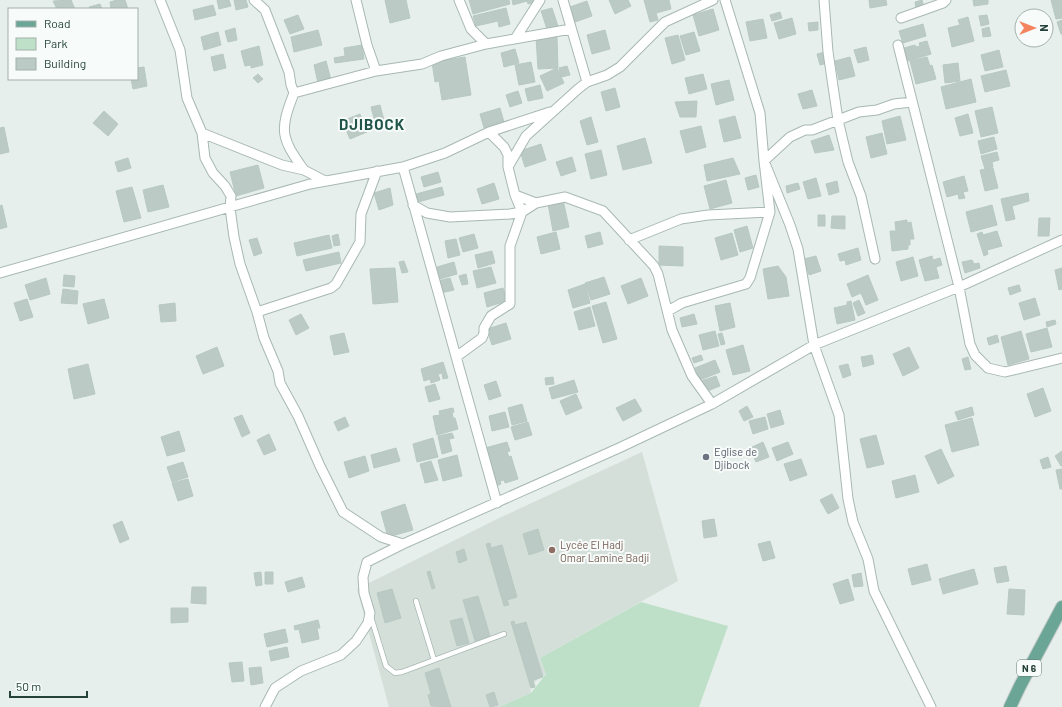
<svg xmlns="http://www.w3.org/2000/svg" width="1062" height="707" viewBox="0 0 1062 707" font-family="Barlow,sans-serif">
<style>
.built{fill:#d4dfda}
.green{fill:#bfe0c8}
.building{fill:#bbcac4;stroke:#b8c9c2}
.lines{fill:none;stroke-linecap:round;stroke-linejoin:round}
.service-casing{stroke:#a8b8b2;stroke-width:6}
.minor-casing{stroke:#a8b8b2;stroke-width:11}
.primary-casing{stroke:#c2cac8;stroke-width:14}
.service{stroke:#fff;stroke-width:4.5}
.minor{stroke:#fff;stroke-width:9}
.primary{stroke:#6aa596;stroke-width:12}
.worship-dot{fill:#6b7280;stroke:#f7fbf9;stroke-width:1.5}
.education-dot{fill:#8d6e63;stroke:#f7fbf9;stroke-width:1.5}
.labels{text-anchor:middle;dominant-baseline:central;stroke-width:4;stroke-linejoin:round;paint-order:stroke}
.shield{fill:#f7fbf9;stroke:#637a73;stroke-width:1}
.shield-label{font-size:10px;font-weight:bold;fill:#24423a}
.worship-label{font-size:11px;fill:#5b616d;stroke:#f7fbf9;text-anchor:start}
.education-label{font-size:11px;fill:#785e54;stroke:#f7fbf9;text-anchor:start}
.district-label{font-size:15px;font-weight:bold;letter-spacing:1px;fill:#1f5548;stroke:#f7fbf9}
</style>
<rect width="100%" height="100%" fill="#e6efeb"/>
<path class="built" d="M642 452 678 581 540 658 546 674 530 685 531 693 499 707H389L357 589 497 519Z"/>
<path class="green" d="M641 602 728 626 699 707H499L531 693 546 674 540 658Z"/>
<path class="building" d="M71 0 75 9H57L53 1Z
M117 0H125L128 9H111L110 2Z
M217 0H229L231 6 219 9Z
M234 0H246L248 7 236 10Z
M385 0H406L410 18 390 23Z
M469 0H509L510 4 473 14Z
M512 0H535L536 2 528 4 527 1 513 5Z
M609 0H628L631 6 615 14Z
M644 0H669L671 9 656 13 658 20 650 22Z
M869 0H886L887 5 870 8Z
M922 0 924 7 916 9 915 2Z
M973 0H988V4L974 6Z
M1051 0H1062V18L1056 19Z
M587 1 592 16 575 22 570 7Z
M100 4 102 9H90L89 7Z
M213 5 216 15 195 20 193 10Z
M506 8 510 24 499 27 498 21 476 26 473 16Z
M552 8 558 26 547 29 541 11Z
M713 9 719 30 699 36 693 15Z
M780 12 782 18 772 21 770 15Z
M298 15 304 29 290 34 284 20Z
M987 15 989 24 981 26 979 16Z
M968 17 974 41 952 47 948 28 960 25 958 20Z
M792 18 796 34 779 39 774 23Z
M763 19 767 38 750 41 746 22Z
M1062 20V34H1061L1057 22Z
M818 22V30L809 31 808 23Z
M923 24 926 36 903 43 899 31Z
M989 27 991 36 983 37 982 29Z
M235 28 237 40 228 42 225 31Z
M318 30 322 45 294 52 291 37Z
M605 30 610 49 592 54 587 35Z
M218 32 221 45 204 50 201 37Z
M694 32 700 51 686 55 680 36Z
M678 35 685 60 672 64 665 38Z
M536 37H557L558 68 538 69Z
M927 41 931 54 908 61 904 48 915 45 916 47 920 46 919 43Z
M362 45 364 59 335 63 334 58 345 56 344 48Z
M259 46 263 65 251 68V65L245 66 241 51Z
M866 47 869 60 858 63 854 50Z
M515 49 519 63 504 67 501 53Z
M999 50 1003 67 985 71 981 55Z
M825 52 828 63 820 65 817 54Z
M223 54 226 68 214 71 211 57Z
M465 57 471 95 442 100 439 81 435 82 432 62Z
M850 57 855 76 839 80 835 61Z
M927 57 930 66 932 65 936 79 916 84 910 61Z
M326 61 331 80 318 83 314 65Z
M531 62 535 82 519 85 515 65Z
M958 63 960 81 945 83 943 65Z
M567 66 570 75 561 77 559 68Z
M144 67 147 86 133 89 131 79H137V68Z
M557 68 564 83 547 91 540 76Z
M1006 70 1010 86 985 92 981 76Z
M258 74 263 79 258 83 253 78Z
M703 74 707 89 689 94 685 78Z
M971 79 976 102 946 109 941 87Z
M729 80 734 100 716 105 711 84Z
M540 85 543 98 528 101 525 89Z
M615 88 620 107 606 111 601 92Z
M812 90 817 106 803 109 798 94Z
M518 91 522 103 510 107 506 95Z
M697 101 696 117H680L675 102Z
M380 105 385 124 376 126 371 107Z
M992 107 998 133 981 137 975 111Z
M500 108 504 122 484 128 480 114Z
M104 111 118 124 108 136 93 123Z
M360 114 367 132 350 139 342 121Z
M968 114 973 133 960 136 955 118Z
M735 116 741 138 724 142 719 120Z
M900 116 906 140 887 144 882 121Z
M591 117 598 142 587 145 580 121Z
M701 126 706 147 686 153 680 131Z
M4 127 9 152 0 154V128Z
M882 133 887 154 871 158 866 137Z
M829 135 834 150 815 153 811 141Z
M994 137 997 149 981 154 978 141Z
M645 138 652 163 623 170 617 146Z
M541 144 546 160 525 167 520 151Z
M601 150 607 175 591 179 585 154Z
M997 152 999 160 992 162 993 167 985 169 981 156Z
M572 157 576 171 561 176 556 162Z
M128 158 131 168 118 172 115 162Z
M733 158 740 174 707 181 704 165Z
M258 165 264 188 236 196 230 172Z
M993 168 998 188 985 191 980 170Z
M438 172 441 182 424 187 421 177Z
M756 175 759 187 748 190 745 178Z
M964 176 968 191 963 192 965 198 959 199 958 194 947 197 943 182Z
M816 178 821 196 808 199 803 182Z
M726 180 732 203 710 209 704 186Z
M837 181 839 192 829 195 826 184Z
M494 183 499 199 482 204 477 189Z
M798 183 800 189 787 193 786 186Z
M163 185 169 207 148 212 143 190Z
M132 187 141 218 124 222 116 191Z
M442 187 444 195 418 202 416 194Z
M390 188 393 205 379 210 374 193Z
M1028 193 1029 201 1012 206 1015 219 1006 221 1001 199Z
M563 200 569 227 553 231 548 204Z
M2 205 7 227 0 229V206Z
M992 205 997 225 971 232 966 212Z
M818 215H825V226H818Z
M832 216H845V229L831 228Z
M1039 218H1050L1049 236H1038Z
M907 220V223L911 222 914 239H910V245H908V249L892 251 890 231H896L895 222Z
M747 226 753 248 740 252 734 230Z
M997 231 1002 246 987 250 988 254 984 256 977 234 982 232 983 235Z
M556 232 560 249 541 254 537 237Z
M600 232 603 244 588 248 585 236Z
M732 233 738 255 721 260 715 238Z
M338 234 340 245 334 246 332 236Z
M474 234 478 248 463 252 459 238Z
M329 235 332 248 297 256 294 243Z
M257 238 262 253 254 256 249 240Z
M456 239 460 255 448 258 445 241Z
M659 246 683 247V266L659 265Z
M858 248 861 260 846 265 845 260 840 261 838 254Z
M492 251 495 263 478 268 475 255Z
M339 252 341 263 306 271 303 260Z
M816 256 821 271 809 275 804 259Z
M932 256 933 260 940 258 942 265 936 267 939 278 925 281 919 260Z
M913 257 918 276 901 281 896 262Z
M972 260 974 264 979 263 980 268 965 273 962 262Z
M404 261 408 272 402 273 399 262Z
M454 262 457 274 440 279 437 267Z
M778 266 786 277 789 296 768 299 763 269Z
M491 267 496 283 477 288 473 271Z
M395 268 398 302 373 304 370 269Z
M1062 268V289L1059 290 1055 270Z
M466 274 468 284 462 285 459 276Z
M64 275 75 276 74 287 63 286Z
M868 275 878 300 866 305 861 293 852 297 847 284Z
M604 277 610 294 591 300 585 283Z
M46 278 50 294 30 300 25 285Z
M450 278 454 290 441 293 438 281Z
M641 278 648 296 628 304 621 286Z
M585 284 590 303 573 308 568 290Z
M1019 285 1021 291 1010 295 1008 288Z
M503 288 507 301 487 307 484 293Z
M63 289 78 291 77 304 61 303Z
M1035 298 1040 315 1024 320 1019 303Z
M27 299 33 317 20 321 14 303Z
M104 299 109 318 88 324 83 304Z
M859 300 865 313 858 316 853 303Z
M851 301 855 320 837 324 834 308 847 305V302Z
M606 302 617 339 603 343 592 306Z
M175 303 176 321 161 322 159 305Z
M730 303 735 327 720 331 715 306Z
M590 307 595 326 579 330 574 312Z
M301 314 309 328 296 335 289 320Z
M694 314 697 324 682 327 680 318Z
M1055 320 1056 324 1047 327 1046 322Z
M506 323 511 339 492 345 487 329Z
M1047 328 1052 347 1031 352 1026 334Z
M715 331 719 346 703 350 699 335Z
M1021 331 1029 359 1008 365 1001 337Z
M344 333 349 352 334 355 330 336Z
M722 333 725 344 721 345 718 334Z
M997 335 999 342 989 345 987 338Z
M743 345 750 371 733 375 726 350Z
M217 347 224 366 203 374 196 356Z
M909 347 919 368 903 376 893 354Z
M701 355 703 360 694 363 692 358Z
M872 355 874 364 863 367 861 357Z
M968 357 971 369 965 370 962 359Z
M715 360 720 372 700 380 695 368Z
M443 362 448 378 443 379 442 373 438 374 440 380 431 383 430 379 424 381 421 369Z
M88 364 95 394 74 399 68 369Z
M848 364 851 375 843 378 839 366Z
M716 376 720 386 705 392 701 381Z
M553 377 554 384 546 385 545 378Z
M574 380 578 392 552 399 549 388Z
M496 381 501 396 489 400 484 385Z
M435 384 440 399 429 402 425 387Z
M1043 388 1051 411 1035 417 1027 394Z
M576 394 582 408 566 415 560 401Z
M635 399 642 411 623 421 616 408Z
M522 404 527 421 512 425 508 408Z
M747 406 753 417 744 421 739 411Z
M972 407 974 415 958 420 955 412Z
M453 408 454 412 452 413 453 418H455L458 429 437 435 433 416 440 415 439 411Z
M780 410 784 424 771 428 767 414Z
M505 412 509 427 492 431 489 416Z
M242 415 250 433 242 437 234 418Z
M345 417 349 426 338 431 334 422Z
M765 417 768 429 753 434 749 421Z
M972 418 979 445 952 452 945 425Z
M528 422 532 435 515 440 511 427Z
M179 431 185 451 167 456 161 437Z
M452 433 454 438 449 439 452 451 442 454 438 436Z
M269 434 276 450 264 455 257 440Z
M876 435 884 464 867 468 860 439Z
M433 438 438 457 417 462 413 444Z
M507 442 510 451 507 452 509 457 511 456 518 479 505 483 504 480 500 481 501 484 496 486 485 448Z
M763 442 769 457 756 462 750 448Z
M788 442 793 454 777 461 772 448Z
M396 448 400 461 374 468 371 455Z
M941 449 954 476 938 484 925 456Z
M1062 451V466H1061L1055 456Z
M457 455 462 476 443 481 438 460Z
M365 456 369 471 349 478 344 462Z
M1048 457 1051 467 1043 469 1040 460Z
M801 459 807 475 790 481 784 464Z
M431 461 438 480 425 483 420 464Z
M183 462 188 477 172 482 167 467Z
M1062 469V489H1060L1056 470Z
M915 475 919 492 896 498 892 481Z
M188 479 193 496 178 501 172 483Z
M832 494 839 508 828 514 820 500Z
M405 504 413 530 388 537 381 512Z
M714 519 717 536 704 538 702 521Z
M122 521 129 539 120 543 113 525Z
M538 529 544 550 529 555 523 534Z
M770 541 775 558 763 561 758 544Z
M490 543 491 548 502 545 517 597 507 600 509 605 504 606 486 544Z
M464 549 467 560 459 563 456 552Z
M927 564 931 580 912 585 908 569Z
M1006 566 1009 581 997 583 994 568Z
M974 569 978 584 943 594 939 579Z
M430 571 435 588 432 589 427 572Z
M261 572 262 585 256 586 254 573Z
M265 572H273V584H265Z
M861 573 863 586 854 587 852 575Z
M302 577 305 587 288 592 285 582Z
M848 579 854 600 840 604 833 584Z
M192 587H206V604L191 603Z
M392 589 401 618 385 623 377 593Z
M1009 589 1025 590 1024 615 1007 614Z
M478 596 490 636 475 641 463 600Z
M171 608H188V622L171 623Z
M462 618 469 643 457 646 450 621Z
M318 620 320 628H317L319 639 302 643 299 629 295 630 294 626Z
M514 621 515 625 526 622 543 677 533 680 535 687 531 688 511 622Z
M285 629 288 642 267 647 264 634Z
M287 647 289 657 271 661 269 651Z
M242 662 244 681 232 682 229 663Z
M261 667 263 683 251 685 249 668Z
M439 668 451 707 431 706 428 695 431 694 425 673Z
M494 692 498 705 490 707 486 695Z"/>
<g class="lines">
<g class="service-casing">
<path id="service" d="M416 601 434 660
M371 617 386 666 395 673 402 672 504 634"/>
</g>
<g class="minor-casing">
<path id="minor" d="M160 0 180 50 187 98 202 133 205 158 213 173 225 186 231 196 230 208 234 237 240 264 257 312 264 338 278 371 280 383 298 416 320 466 343 512 381 537 403 544
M254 0 265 10 289 72 291 85 294 93C279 131 281 138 304 170
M356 0 367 45 376 71
M459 0 471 29 486 44
M563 0 587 82
M725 0 760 113 764 161 790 225 798 249 814 345 839 415 848 499 853 522 868 559 874 591 931 707
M824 0 828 52 838 120 848 162 861 196 875 259
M901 18 943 3 946 0
M515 39 540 0
M898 45 959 287 970 344 975 355 988 368 1005 372 1062 358
M294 93 376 71 422 64 441 56 486 44 571 29
M489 132 504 147 508 155V167L515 195 536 203
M202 133 282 165 304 170 325 181
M403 167 497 503
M508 167 526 136 578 89 587 82 607 75 620 67 665 22 713 0
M413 205 427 213 450 217 510 214 522 212 536 203 565 197 603 211 654 266 658 274 672 330 692 376 712 404
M629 240 681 219 708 215 770 212
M0 273 310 184 403 167 445 153 489 132 550 112
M668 311 682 303 746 284 750 278 770 212 764 161 790 137 805 130H812L859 112 877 110 894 104 912 102
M257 312 331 288 336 284 360 242 361 214 377 171
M456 357 482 338 484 333V328L491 316 510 304V246L522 212 515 195
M265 707 275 688 301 671 341 655 356 641 368 623 370 613 364 593 363 577 367 562 403 544 619 448 712 404 814 345 959 287 1062 240"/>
</g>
<g class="primary-casing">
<path id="primary" d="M1010 707 1020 686 1062 607"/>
</g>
<use href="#service" class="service"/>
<use href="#minor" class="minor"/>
<use href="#primary" class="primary"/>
</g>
<circle class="worship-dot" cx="706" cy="457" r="4"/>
<circle class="education-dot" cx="552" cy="550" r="4"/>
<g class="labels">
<rect class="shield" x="1017" y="660" width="24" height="16" rx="3"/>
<g class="shield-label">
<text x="1029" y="668">N 6</text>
</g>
<g class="worship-label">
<text x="714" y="451">Eglise de<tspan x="714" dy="13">Djibock</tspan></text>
</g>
<g class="education-label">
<text x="560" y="544">Lycée El Hadj<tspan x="560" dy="13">Omar Lamine Badji</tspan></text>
</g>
<g class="district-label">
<text x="372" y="124">DJIBOCK</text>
</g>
</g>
<rect x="8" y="8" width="130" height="72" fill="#f7fbf9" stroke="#a3b1ad"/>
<rect x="16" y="21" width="20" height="6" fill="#6aa596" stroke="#a3b1ad"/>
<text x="44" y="28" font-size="12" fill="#24423a">Road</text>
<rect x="16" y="38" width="20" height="12" fill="#bfe0c8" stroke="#a3b1ad"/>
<text x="44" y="48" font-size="12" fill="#24423a">Park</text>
<rect x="16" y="58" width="20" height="12" fill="#bbcac4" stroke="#a3b1ad"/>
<text x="44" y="68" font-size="12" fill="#24423a">Building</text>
<g transform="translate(1034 28) rotate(90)"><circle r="19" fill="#f7fbf9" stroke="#a3b1ad"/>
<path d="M0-3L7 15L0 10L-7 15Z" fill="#f4845f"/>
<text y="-6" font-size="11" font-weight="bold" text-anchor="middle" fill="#24423a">N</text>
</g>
<path d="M10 691v6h77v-6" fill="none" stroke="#24423a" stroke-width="2"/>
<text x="16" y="691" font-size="12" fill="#24423a" stroke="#f7fbf9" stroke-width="3" paint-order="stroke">50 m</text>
</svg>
